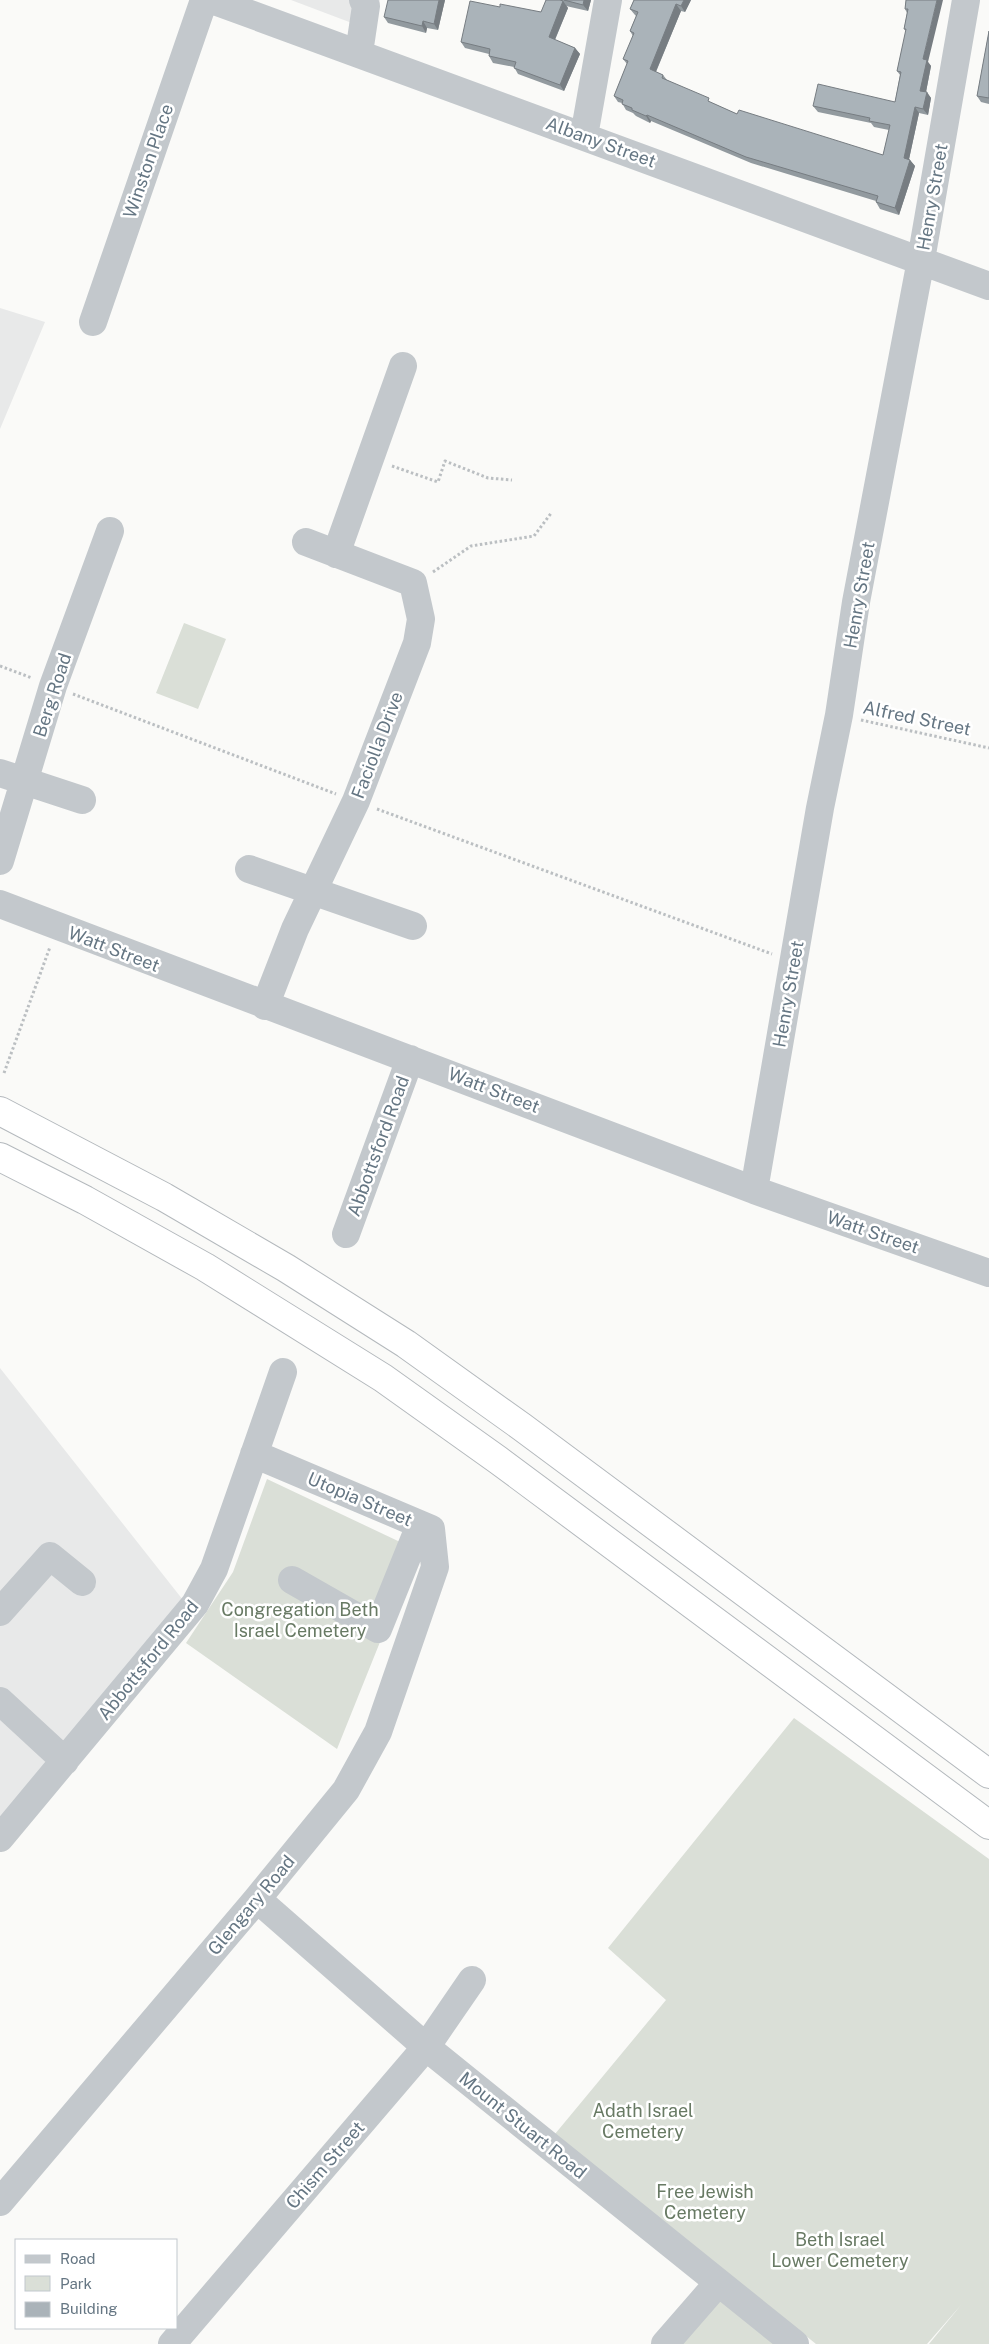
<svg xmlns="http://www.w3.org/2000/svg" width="989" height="2344" viewBox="0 0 989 2344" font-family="'Public Sans',sans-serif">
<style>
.built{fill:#e8e9e9}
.green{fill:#dadfd7}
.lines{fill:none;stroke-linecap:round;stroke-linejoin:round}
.highway-casing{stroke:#b4b9bd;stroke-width:30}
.path{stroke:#bbbfc2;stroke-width:3;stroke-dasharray:2.5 2.5;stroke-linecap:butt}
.minor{stroke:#c3c8cc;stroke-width:28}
.highway{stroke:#fff;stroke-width:28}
.wall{fill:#929a9f}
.shaded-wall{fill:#777d82}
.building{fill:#aab3b9;stroke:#777d82}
.labels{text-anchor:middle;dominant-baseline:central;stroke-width:5;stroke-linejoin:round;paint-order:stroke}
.street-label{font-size:18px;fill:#657683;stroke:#fff}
.park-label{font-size:18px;fill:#687a64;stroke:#fff}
</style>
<rect width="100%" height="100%" fill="#fafaf8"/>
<path class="built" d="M291 0H380L373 31Z
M0 308 45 322 0 429Z
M0 1368 183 1600 0 1819Z"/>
<path class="green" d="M184 623 226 639 198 709 156 693Z
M267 1479 417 1550 337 1749 186 1643 233 1572Z
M794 1718 989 1859V2344H929L961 2305 927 2344H816L555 2134 666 2000 608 1948Z
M720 2295 777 2344H677Z"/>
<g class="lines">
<g class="highway-casing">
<path id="highway" d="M0 1111 164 1197 286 1268 406 1344 522 1427 989 1774
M0 1157 85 1200 205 1267 383 1378 498 1460 989 1825"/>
</g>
<path class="path" d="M392 466 438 482 445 461 488 478 512 480
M433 572 471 546 534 536 552 512
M0 666 32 678
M73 694 336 794
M861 720 989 748
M377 809 772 954
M4 1073 50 947"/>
<path class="minor" d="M212 0 989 286
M359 53 366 6 363 0
M584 136 608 0
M93 322 204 0
M336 554 403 366
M0 773 82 800
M0 861 53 686 110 531
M249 869 413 926
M0 904 754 1190 989 1273
M265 1006 295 929 356 801 417 643 421 619 413 583 306 542
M754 1190 820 808 839 715 856 602 921 260 966 0
M346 1234 410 1059
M292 1580 378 1629 420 1525
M0 1612 50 1556 82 1582
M0 1701 65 1761
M0 1838 195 1604 214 1569 283 1372
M257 1899 426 2047 795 2344
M0 2202 257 1899 346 1790 378 1732 435 1567 431 1529 254 1454
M172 2344 426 2047 472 1980
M665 2344 718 2283"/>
<use href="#highway" class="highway"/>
</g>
<path class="wall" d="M445 0 438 30 427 28 426 33 388 23 384 17Z
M546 0H591L588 11 566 6 568 8 555 40 575 48 580 54 564 91 518 74 514 67 493 63 489 56V54L465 48 461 42 500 7 541 12Z
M634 0H691L685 12 681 11 656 72 663 75 667 80 712 103 737 114 883 155 889 130 874 127 871 123 818 112 813 106 895 102 900 75 897 71 906 31 904 29 907 13 905 9 906 0 928 62 931 66 926 92 931 98 928 115 919 113 909 159 915 166 899 215 880 209 876 202V201L751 163 651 121 650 123 636 116 633 113 626 110 622 103 618 102 614 96 627 64 623 59 633 36 630 31 636 16 635 15 630 9Z
M989 31V104L981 102 977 96Z"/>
<path class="shaded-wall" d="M439 0H445L438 30 434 24Z
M584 0H591L588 11 583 5Z
M684 0H691L685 12 681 6Z
M937 0H943L928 62 931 66 925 97 920 91 923 59Z
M563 1 568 8 553 44 549 37Z
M676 4 681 11 654 76 650 69Z
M423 21 427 28 426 33 422 26Z
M575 48 580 54 564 91 560 85Z
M927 92 931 98 928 115 923 109Z
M915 107 919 113 908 164 904 158Z
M647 115 651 121 650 123 646 116Z
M910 160 915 166 899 215 895 208Z"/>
<path class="building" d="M388 0H439L434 24 423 21 422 26 384 17Z
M546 0H560L563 1 549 37 575 48 560 85 514 68 516 62 489 56 490 49 461 42 470 1 500 7V4L541 12Z
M564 0H584L583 5Z
M634 0H684L681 6 676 4 650 69 663 75 662 78 709 98 708 101 737 114 739 110 883 155 890 125 869 121 870 118 813 106 818 84 895 102 901 72 897 71 906 29H904L908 9H905L906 0H937L923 59 927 60 920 91 927 92 923 109 915 107 904 158 910 160 895 208 876 202 878 196 746 157 647 115 646 116 632 110V108L622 104 623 100 614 96 628 61 623 59 634 33 630 31 638 12 630 9Z
M989 31V98L977 96Z"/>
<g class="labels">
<g class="street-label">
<text transform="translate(601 142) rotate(20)">Albany Street</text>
<text transform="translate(148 161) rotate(-71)">Winston Place</text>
<text transform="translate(932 197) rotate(-80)">Henry Street</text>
<text transform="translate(859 595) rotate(-80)">Henry Street</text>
<text transform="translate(52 695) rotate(-72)">Berg Road</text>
<text transform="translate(917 718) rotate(12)">Alfred Street</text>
<text transform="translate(377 745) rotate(-69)">Faciolla Drive</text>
<text transform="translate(114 949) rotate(21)">Watt Street</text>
<text transform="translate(788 994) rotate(-80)">Henry Street</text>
<text transform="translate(494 1090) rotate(21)">Watt Street</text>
<text transform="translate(378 1146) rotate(-70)">Abbottsford Road</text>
<text transform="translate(873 1232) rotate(19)">Watt Street</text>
<text transform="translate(360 1499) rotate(23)">Utopia Street</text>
<text transform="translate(148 1660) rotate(-51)">Abbottsford Road</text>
<text transform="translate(251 1905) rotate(-50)">Glengary Road</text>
<text transform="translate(523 2125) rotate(39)">Mount Stuart Road</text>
<text transform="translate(325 2165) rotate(-49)">Chism Street</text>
</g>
<g class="park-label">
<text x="300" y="1609">Congregation Beth<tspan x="300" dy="21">Israel Cemetery</tspan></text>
<text x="643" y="2110">Adath Israel<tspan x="643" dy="21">Cemetery</tspan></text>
<text x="705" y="2191">Free Jewish<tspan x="705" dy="21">Cemetery</tspan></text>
<text x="840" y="2239">Beth Israel<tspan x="840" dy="21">Lower Cemetery</tspan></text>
</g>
</g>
<rect x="15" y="2239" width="162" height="90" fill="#ffffff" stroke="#c1c8cd"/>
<rect x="25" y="2255" width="25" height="8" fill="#c3c8cc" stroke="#c1c8cd"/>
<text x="60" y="2264" font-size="15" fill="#657683">Road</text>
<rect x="25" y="2276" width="25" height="15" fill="#dadfd7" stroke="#c1c8cd"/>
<text x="60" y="2289" font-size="15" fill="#657683">Park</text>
<rect x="25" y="2302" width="25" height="15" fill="#aab3b9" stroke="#c1c8cd"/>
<text x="60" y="2314" font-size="15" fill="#657683">Building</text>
</svg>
